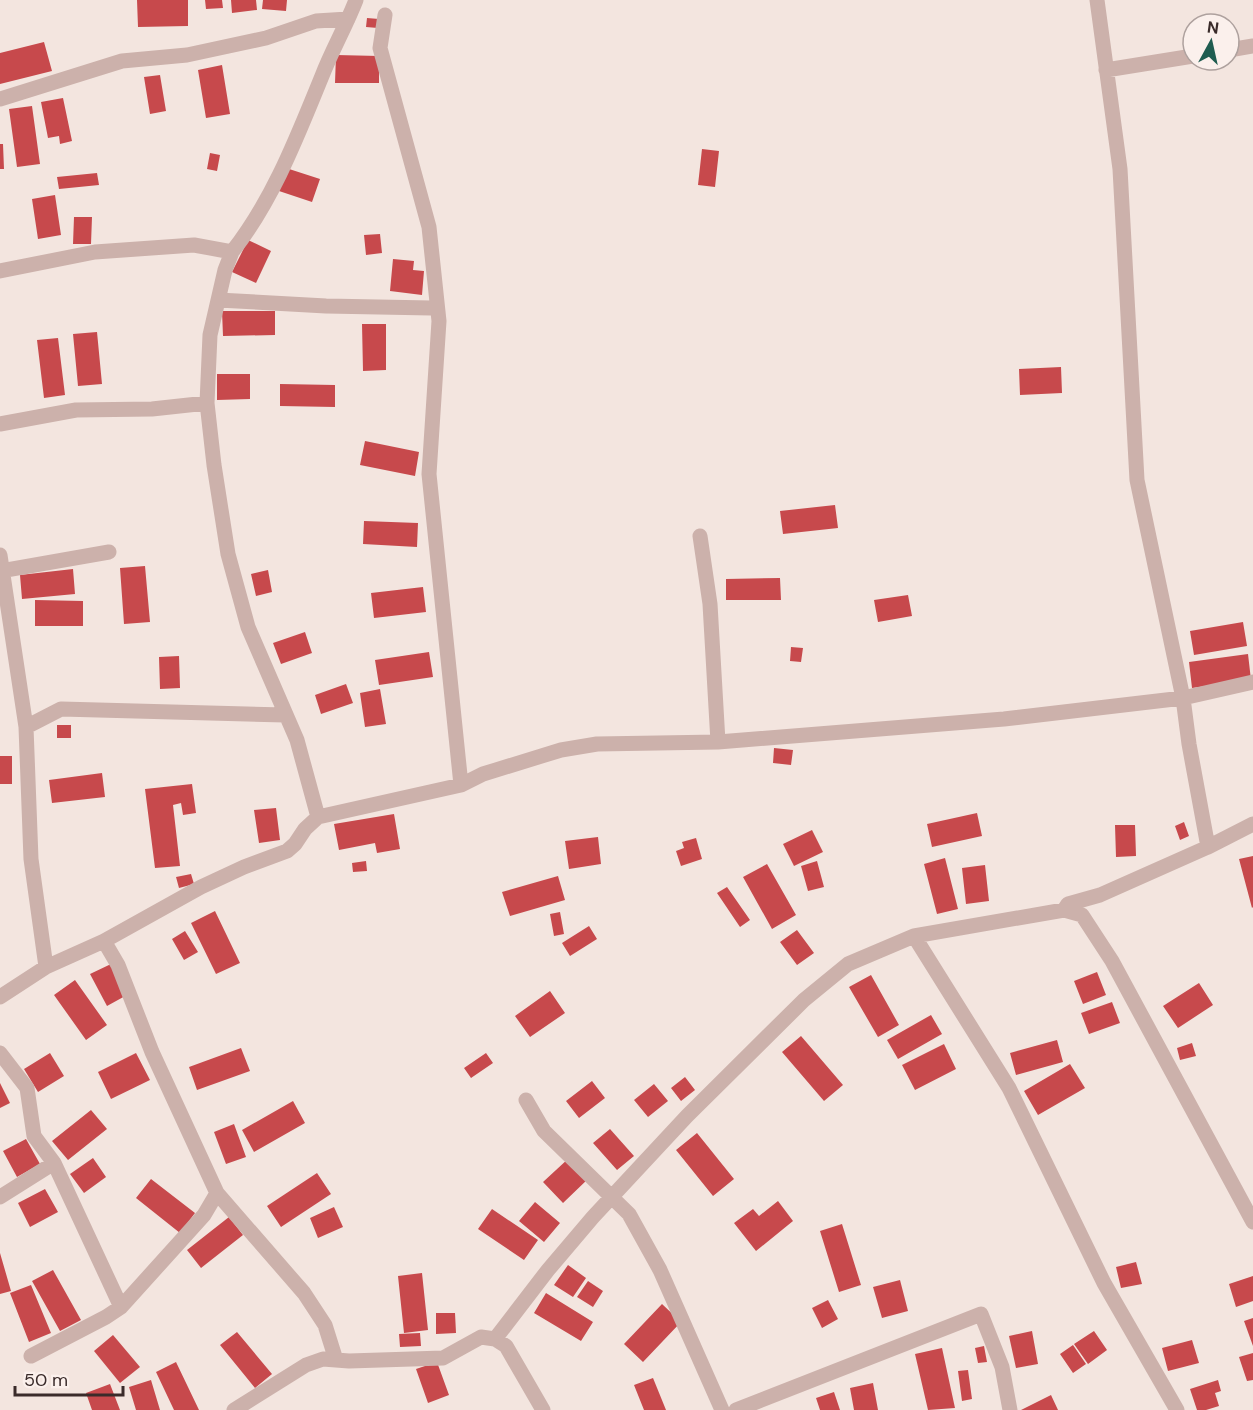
<svg xmlns="http://www.w3.org/2000/svg" width="1253" height="1410" viewBox="0 0 1253 1410" font-family="'DM Sans',sans-serif">
<style>
.building{fill:#c7494c}
.lines{fill:none;stroke-linecap:round;stroke-linejoin:round}
.street{stroke:#ccb1ab;stroke-width:15}
</style>
<rect width="100%" height="100%" fill="#f3e5df"/>
<path class="building" d="M137 0H188V26L138 27Z
M205 0H222L223 8 206 9Z
M231 0H256L257 10 232 13Z
M263 0H287L286 11 262 9Z
M367 18 379 19 378 28 366 27Z
M44 42 52 71 0 84V53Z
M336 55 379 56V83H335Z
M222 65 230 114 206 118 198 70Z
M160 75 166 111 150 114 144 77Z
M63 98 72 141 60 144 59 136 48 138 41 102Z
M32 106 40 164 17 167 9 109Z
M0 144H3L4 169H0Z
M702 149 719 151 715 187 698 185Z
M210 153 220 155 217 171 207 169Z
M286 168 320 179 312 202 279 191Z
M97 173 99 185 59 189 57 177Z
M55 195 61 235 38 239 32 199Z
M74 217H92L91 244H73Z
M380 234 382 253 366 255 364 235Z
M248 240 271 251 256 283 232 272Z
M393 259 414 261 413 270 424 271 422 295 390 291Z
M222 311H275V335L223 336Z
M362 324H386V370L363 371Z
M97 332 102 384 78 386 73 334Z
M58 338 65 395 44 398 37 340Z
M1061 367 1062 393 1020 395 1019 369Z
M217 374H250V399L217 400Z
M280 384 335 385V407L280 406Z
M365 441 419 452 415 476 360 465Z
M835 505 838 528 783 534 780 511Z
M364 521 418 523 417 547 363 544Z
M145 566 150 622 124 624 120 568Z
M73 569 75 594 22 599 20 575Z
M268 570 272 592 256 596 251 574Z
M780 578 781 600H726V579Z
M423 587 426 612 374 618 371 593Z
M908 595 912 616 878 622 874 600Z
M35 600 83 601V626H35Z
M1243 622 1247 646 1194 655 1190 631Z
M305 632 312 653 281 664 273 643Z
M791 647 803 648 801 662 790 661Z
M429 652 433 677 379 685 375 660Z
M1248 654 1251 680 1192 688 1189 662Z
M179 656 180 688 160 689 159 657Z
M346 684 353 703 321 714 315 695Z
M380 689 386 724 365 727 360 693Z
M57 725H71V738H57Z
M774 748 793 750 791 765 773 763Z
M0 756H12V784H0Z
M102 773 105 797 52 803 49 780Z
M192 784 196 813 183 815 181 803 173 805 180 866 155 868 145 789Z
M276 808 280 840 259 843 254 810Z
M977 813 982 836 932 847 927 824Z
M394 814 400 849 377 853 375 843 339 850 334 824Z
M1184 822 1189 836 1180 840 1175 826Z
M1115 825H1135L1136 856 1116 857Z
M812 830 823 852 794 866 783 844Z
M598 837 601 864 569 869 565 841Z
M696 838 702 859 681 866 676 851 684 848 682 842Z
M1253 856V907L1252 908 1239 859Z
M945 858 958 909 937 914 924 864Z
M366 861 367 871 353 872 352 863Z
M817 861 824 887 808 891 801 866Z
M767 864 796 915 772 929 743 877Z
M985 865 989 901 966 904 962 868Z
M191 874 194 884 179 888 176 877Z
M558 876 565 900 510 916 502 892Z
M727 887 750 920 740 927 717 893Z
M215 911 240 963 216 974 191 923Z
M560 912 564 934 554 936 550 914Z
M589 926 597 939 570 956 562 943Z
M797 930 814 953 797 965 780 942Z
M185 931 198 952 184 960 172 939Z
M111 964 127 995 107 1006 90 974Z
M1097 972 1106 995 1083 1004 1074 981Z
M871 975 899 1025 878 1037 849 987Z
M75 980 107 1025 86 1040 54 995Z
M1199 983 1213 1005 1178 1028 1163 1006Z
M550 991 565 1013 530 1037 515 1016Z
M1112 1002 1120 1023 1089 1034 1081 1013Z
M931 1015 942 1034 898 1059 887 1040Z
M801 1036 843 1085 824 1101 782 1052Z
M1057 1040 1063 1062 1016 1075 1010 1053Z
M1192 1043 1196 1056 1180 1060 1177 1048Z
M944 1044 956 1069 915 1090 902 1065Z
M241 1048 250 1071 197 1090 189 1067Z
M50 1053 64 1076 38 1092 24 1069Z
M136 1053 150 1080 111 1099 98 1072Z
M486 1053 493 1063 471 1078 464 1068Z
M1070 1064 1085 1088 1038 1115 1024 1091Z
M685 1077 695 1090 681 1101 671 1088Z
M592 1081 605 1098 579 1118 566 1101Z
M0 1083 10 1103 0 1108Z
M654 1084 668 1101 648 1117 634 1100Z
M293 1101 305 1123 254 1152 242 1130Z
M91 1110 107 1129 68 1160 52 1141Z
M234 1124 246 1157 226 1164 214 1132Z
M610 1129 634 1156 617 1170 593 1143Z
M697 1133 734 1179 713 1196 676 1150Z
M26 1139 40 1164 17 1177 3 1151Z
M93 1158 106 1177 84 1193 70 1174Z
M569 1158 589 1178 563 1203 543 1182Z
M317 1173 331 1194 281 1227 267 1206Z
M151 1179 195 1213 180 1233 136 1198Z
M45 1189 58 1212 30 1227 18 1203Z
M778 1201 793 1221 756 1251 734 1223 753 1209 759 1216Z
M535 1202 560 1223 544 1242 519 1221Z
M334 1207 343 1227 318 1238 310 1218Z
M492 1209 538 1240 524 1260 478 1229Z
M229 1217 243 1235 201 1268 187 1250Z
M842 1224 861 1285 839 1292 820 1231Z
M0 1253 11 1291 0 1294Z
M1136 1262 1142 1284 1121 1288 1116 1267Z
M568 1265 586 1278 573 1297 554 1285Z
M53 1270 81 1320 60 1331 32 1281Z
M422 1273 428 1330 404 1333 398 1276Z
M1253 1276V1301L1236 1307 1229 1284Z
M900 1280 908 1311 882 1318 873 1287Z
M588 1281 603 1291 593 1307 577 1297Z
M31 1285 51 1333 29 1342 10 1293Z
M546 1293 593 1322 581 1341 534 1313Z
M828 1300 838 1319 822 1328 812 1308Z
M662 1304 681 1322 643 1362 624 1344Z
M436 1313H455L456 1333 436 1334Z
M1253 1318V1346L1244 1321Z
M1032 1331 1038 1364 1016 1368 1009 1336Z
M1094 1331 1107 1350 1088 1364 1074 1344Z
M237 1332 272 1374 255 1388 220 1345Z
M420 1333 421 1346 400 1347 399 1334Z
M113 1335 140 1367 120 1383 94 1351Z
M1192 1340 1199 1363 1168 1371 1162 1348Z
M1073 1345 1086 1364 1073 1373 1060 1354Z
M984 1346 987 1362 978 1363 975 1348Z
M942 1348 955 1408 928 1410 915 1354Z
M1253 1353V1380L1247 1381 1239 1357Z
M176 1362 199 1410H174L156 1372Z
M437 1362 449 1395 428 1403 416 1369Z
M968 1370 972 1399 962 1401 958 1371Z
M653 1378 666 1410H644L634 1385Z
M151 1380 160 1410H136L129 1387Z
M1218 1380 1221 1391 1215 1393 1219 1406 1206 1410H1197L1190 1389Z
M873 1383 878 1410H854L850 1388Z
M110 1384 120 1410H92L86 1393Z
M834 1392 840 1410H820L816 1398Z
M1051 1395 1058 1410H1021Z"/>
<g class="lines">
<path class="street" d="M385 15 380 48 429 227 439 321 429 474 461 785
M1229 50 1253 46
M1106 70 1193 56
M0 99 122 61 187 55 266 38 316 21 348 19
M232 252C273 200 297 137 322 76 332 50 346 26 356 0
M0 271 95 252 194 245 232 252 225 270 210 335 207 403 214 465 228 554 248 627 297 740 318 817
M218 300 326 306 431 308
M0 424 76 410 152 409 207 403
M700 536 710 604 718 742
M0 555 26 727 31 859 46 967
M0 571 109 552
M26 727 61 709 285 715
M1208 847 1253 824
M1064 910 1068 904 1100 895 1208 847 1189 744 1183 698 1137 480 1120 169 1097 0
M914 936 1009 1088 1104 1283 1177 1410
M104 941 118 965 152 1052 217 1193 304 1293 325 1325 336 1360
M0 997 46 967 104 941 201 887 244 867 287 851 295 844 305 829 318 817 461 785 483 774 561 750 597 744 718 742 1004 719 1183 698 1253 682
M0 1053 27 1088 34 1136 54 1163 121 1307
M526 1100 544 1131 629 1214 660 1270 722 1410
M0 1197 54 1163
M495 1339 548 1270 593 1217 687 1116 804 1000 848 964 914 936 1064 910 1082 915 1112 961 1253 1222
M31 1356 106 1317 121 1307 204 1215 217 1193
M234 1410 306 1365 323 1359 349 1361 443 1358 481 1337 495 1339 506 1346 543 1410
M736 1410 981 1314 1002 1367 1010 1410"/>
</g>
<g transform="translate(1211 42) rotate(8)"><circle r="28" fill="#fbf0ec" stroke="#aea19e" stroke-width="1.5"/>
<path d="M0-4.5L10 22L0 15L-10 22Z" fill="#1f5c50"/>
<text y="-9" font-size="16" font-weight="bold" text-anchor="middle" fill="#3a2b2a">N</text>
</g>
<path d="M15 1386v9h108v-9" fill="none" stroke="#3a2b2a" stroke-width="3"/>
<text x="24" y="1386" font-size="18" fill="#3a2b2a" stroke="#fbf0ec" stroke-width="4.5" paint-order="stroke">50 m</text>
</svg>
